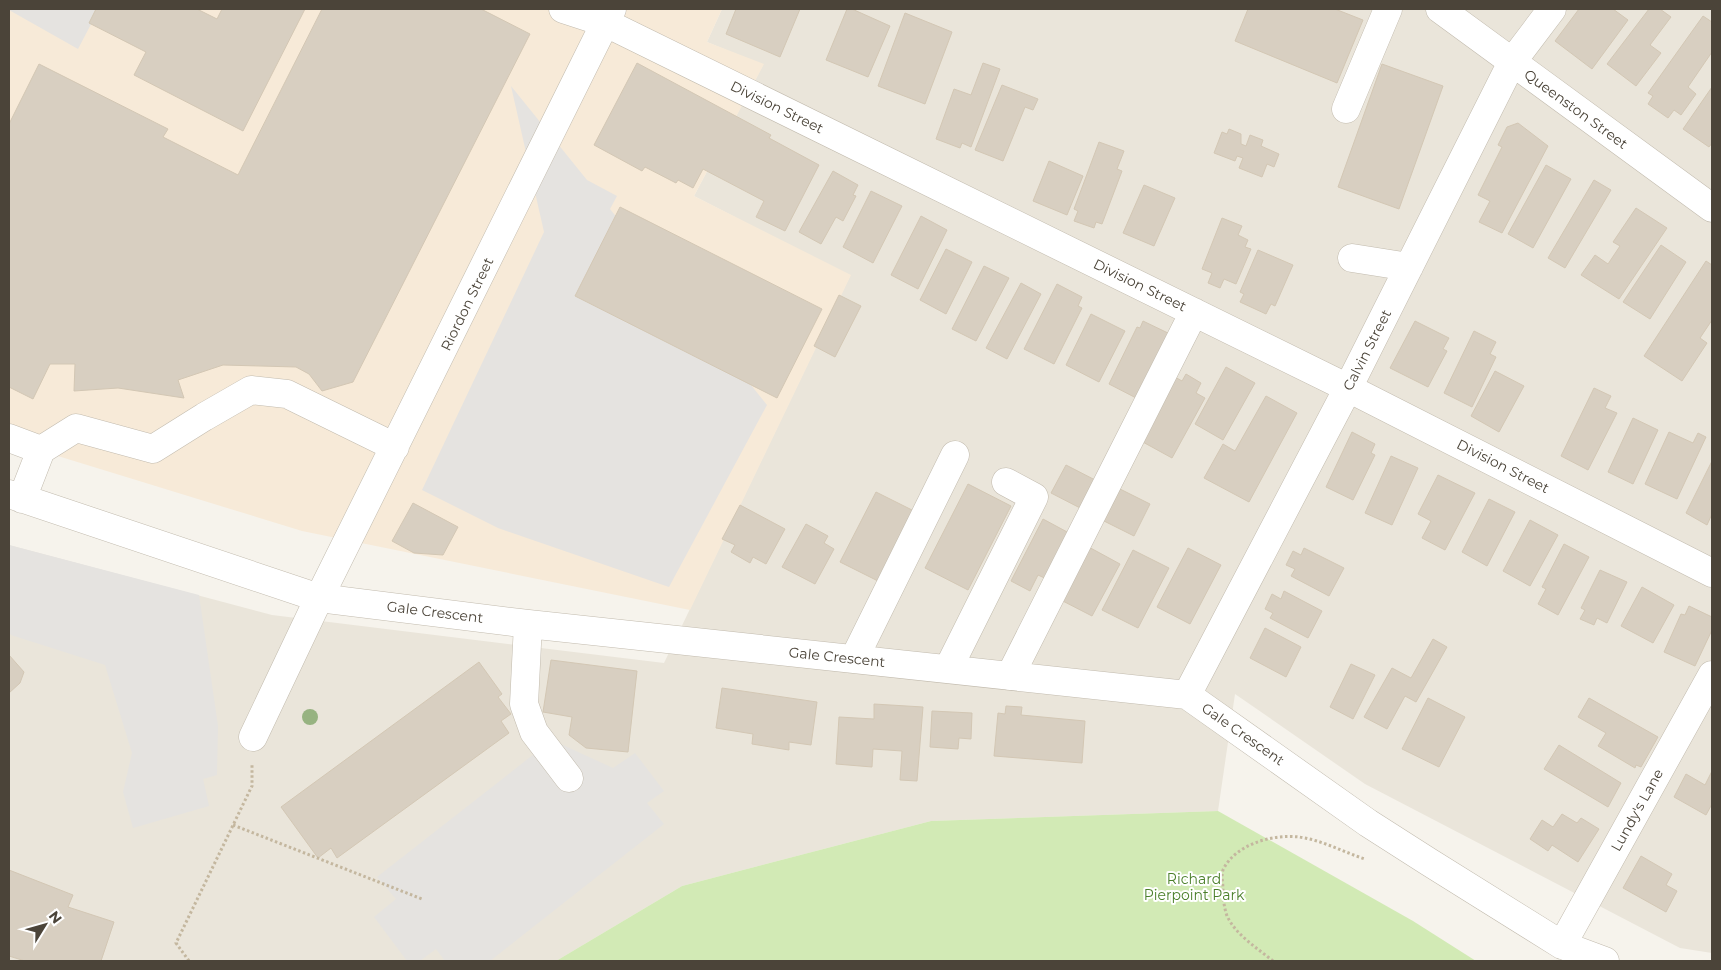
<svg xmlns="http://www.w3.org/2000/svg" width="1721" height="970" viewBox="0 0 1721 970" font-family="Montserrat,sans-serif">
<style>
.residential{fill:#eae5da}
.commercial{fill:#f7ead8}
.green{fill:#d2eab5}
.parking{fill:#e5e3e0}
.building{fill:#d8cfc1;stroke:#d3c7b4}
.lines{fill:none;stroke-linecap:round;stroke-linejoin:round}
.minor-casing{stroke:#c2bbae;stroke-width:29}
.path{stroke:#c4b79f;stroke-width:3;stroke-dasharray:2.5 2.5;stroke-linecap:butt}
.minor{stroke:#fff;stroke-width:28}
.tree{fill:#97b381}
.labels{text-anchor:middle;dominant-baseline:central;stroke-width:4;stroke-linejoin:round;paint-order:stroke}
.street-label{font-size:14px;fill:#4b4439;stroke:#fff}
.park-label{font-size:14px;fill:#4a7f2a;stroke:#fff}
</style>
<rect width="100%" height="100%" fill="#f6f3ec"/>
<path class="residential" d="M722 9H1712V953L1680 948 1365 784 1235 694 1218 811 931 821 682 886 556 961H9V545L272 615 664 663 850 276 694 196 763 65 707 42Z"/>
<path class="commercial" d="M9 9H722L707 42 764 64 694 196 851 275 690 610 302 531 9 441Z"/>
<path class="green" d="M1218 811 1413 921 1476 961H556L682 886 931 821Z"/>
<path class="parking" d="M9 9H99L78 49 9 10Z
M511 86 587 180 617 196 610 209 767 405 669 587 498 528 422 490 544 232Z
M9 545 199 595 218 726 217 775 203 779 209 806 133 828 123 792 132 753 105 665 11 635 9 632Z
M552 740 613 768 635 753 664 791 647 803 664 824 490 961H445L436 949 420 961H407L374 917 396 899 377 877Z"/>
<path class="building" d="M96 9H197L217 19 222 9H305L243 131 134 75 146 52 89 23Z
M322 9H481L530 34 353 382 322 391 309 374 296 367 223 365 178 380 184 398 118 388 74 391 75 364H50L33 399 9 387V124L39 64 168 129 163 137 238 175Z
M736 9H800L780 57 726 34Z
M847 9H852L890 26 868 77 826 60Z
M1248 9H1335L1363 20 1337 83 1235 41Z
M1579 9H1613L1628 20 1592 69 1555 41Z
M1649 9H1660L1671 17 1650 45 1661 53 1636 86 1607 64Z
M905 13 952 32 925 104 878 86Z
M1703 16 1712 22V52L1688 87 1696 94 1681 115 1674 110 1668 118 1648 104 1653 96 1648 93Z
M637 63 771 135 769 138 819 165 785 231 756 217 764 201 703 169 693 188 678 180 676 183 645 167 642 171 594 145Z
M983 63 1000 69 971 147 962 143 960 148 936 139 954 89 971 95Z
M1382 64 1443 86 1399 209 1338 187Z
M1002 85 1038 99 1033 110 1025 107 1003 161 975 150Z
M1712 87V143L1709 147 1683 129Z
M1518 123 1548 146 1502 233 1479 222 1490 201 1478 195 1502 147 1498 145 1507 127Z
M1229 129 1241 134V144L1246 146 1250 135 1263 140 1261 146 1279 154 1274 167 1267 164 1262 177 1239 168 1243 158 1237 156 1235 161 1214 153 1222 132 1227 134Z
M1099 142 1124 151 1117 169 1122 171 1102 224 1096 222 1094 228 1074 221 1078 211 1074 209Z
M1049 161 1083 176 1067 215 1033 201Z
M1546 165 1571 179 1533 248 1508 234Z
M833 171 858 185 853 195 856 196 843 221 836 217 821 244 799 232Z
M1594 180 1611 190 1565 268 1548 258Z
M1144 185 1175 198 1154 246 1123 233Z
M871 191 902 206 873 263 843 247Z
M620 207 822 309 777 398 575 296Z
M1636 208 1667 228 1619 299 1581 275 1595 255 1608 264 1620 246 1613 242Z
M921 216 947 230 918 289 891 275Z
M1222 218 1242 226 1238 235 1248 240 1245 247 1251 249 1236 284 1224 279 1220 288 1208 283 1212 273 1202 269Z
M1661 245 1686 262 1650 319 1623 302Z
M946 249 972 262 946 314 920 300Z
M1258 250 1293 265 1275 306 1271 304 1266 314 1240 302 1244 294 1240 292Z
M1706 261 1712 265V320L1700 338 1707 343 1682 381 1644 356Z
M984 266 1009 278 976 341 952 329Z
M1021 283 1041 294 1007 359 986 348Z
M1057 284 1082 297 1078 306 1082 308 1054 364 1024 349Z
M839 295 861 306 835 357 814 346Z
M1091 314 1125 331 1099 382 1066 365Z
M1143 321 1170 334 1142 401 1109 384 1137 327 1140 328Z
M1415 321 1449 338 1443 349 1447 351 1428 387 1390 368Z
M1474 331 1496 342 1490 354 1496 357 1472 407 1444 393Z
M1226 367 1255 383 1223 440 1195 424Z
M1495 371 1524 386 1499 432 1471 416Z
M1186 374 1201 383 1196 393 1205 398 1172 458 1141 441 1175 377 1182 381Z
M1594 388 1611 396 1605 408 1617 413 1588 470 1561 456Z
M1266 396 1297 413 1249 502 1204 478 1223 444 1235 451Z
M1633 418 1658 430 1633 484 1608 472Z
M1352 432 1375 444 1371 453 1375 455 1353 500 1326 487Z
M1669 432 1693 443 1698 433 1706 437 1677 499 1645 484Z
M1391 456 1418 468 1392 525 1365 513Z
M1712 461V514L1707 525 1686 513Z
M1066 465 1099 482 1084 510 1051 493Z
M1438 475 1475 493 1445 550 1422 538 1431 521 1418 514Z
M968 484 1011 506 968 590 925 568Z
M1120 489 1150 504 1134 536 1104 521Z
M876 492 922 515 886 585 840 562Z
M1489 499 1515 512 1487 566 1462 552Z
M413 503 458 527 443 555 414 553 392 541Z
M740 505 785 529 766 564 753 557 750 563 731 552 735 545 722 539Z
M1043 519 1069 533 1051 581 1038 575 1030 591 1011 581Z
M1530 520 1558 535 1530 586 1503 571Z
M806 524 828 536 824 543 834 549 815 584 782 567Z
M1564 544 1589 557 1558 615 1538 604 1546 589 1542 587Z
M1085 545 1120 564 1092 616 1057 598Z
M1188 548 1221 565 1190 624 1157 607Z
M1304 548 1344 568 1329 596 1291 576 1295 569 1286 565 1293 551 1301 555Z
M1133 550 1169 568 1138 628 1102 610Z
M1600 570 1627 582 1607 623 1597 618 1594 625 1580 619 1585 610 1581 608Z
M1642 587 1674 605 1653 643 1621 626Z
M1284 591 1322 611 1308 638 1270 618 1273 613 1265 609 1272 594 1281 599Z
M1689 606 1712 617V630L1695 666 1664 652 1681 614 1685 615Z
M1265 628 1301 647 1286 677 1250 658Z
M1433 639 1447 647 1416 702 1405 696 1387 729 1364 717 1392 668 1411 678Z
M9 655 24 672 20 683 9 693Z
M551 660 637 671 628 752 586 748 569 735 572 717 543 712Z
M479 662 502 694 498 697 511 714 501 721 509 733 337 858 331 848 318 858 281 807Z
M1351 664 1375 675 1353 719 1330 707Z
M722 688 817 702 811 745 789 742V750L752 744 753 734 716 728Z
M1428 698 1465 717 1439 767 1402 749Z
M1589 698 1658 737 1641 767 1636 765 1635 768 1598 746 1606 733 1578 717Z
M874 704 923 707 917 781 900 780 902 751 873 749 872 767 836 764 839 717 874 719Z
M1006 706 1022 707 1021 715 1085 721 1082 763 994 756 998 713 1005 714Z
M932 711 972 713 971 739 959 738 958 749 930 747Z
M1559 745 1621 783 1608 807 1544 769Z
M1712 771V804L1706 815 1674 797 1686 774 1705 785Z
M1562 814 1577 823 1581 818 1599 829 1578 862 1552 845 1548 851 1530 839 1542 820 1553 827Z
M1641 856 1672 874 1666 885 1677 891 1666 912 1623 888Z
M9 870 73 895 68 907 114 922 101 961H25L9 956Z"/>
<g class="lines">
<g class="minor-casing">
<path id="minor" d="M563 9 606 23 1348 388 1712 573
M1440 9 1712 208
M1346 109 1388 9
M1352 258 1409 267
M9 438 41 450 76 428 153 449 204 417 251 390 287 394 395 447
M9 494 319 598 528 624 1187 695 1368 823 1429 862 1562 945 1605 961
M22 499 41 450
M528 624 524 704 534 732 569 778
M854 659 955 455
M948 669 1034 497 1006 482
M1010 676 1194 312
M1187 695 1348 388 1512 62 1552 9
M253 737 319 598 612 9
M1562 945 1712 675"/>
</g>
<path class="path" d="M233 825 422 899
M189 961 176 943 252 786V765
M1273 961C1257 948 1236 935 1227 916 1224 907 1223 898 1223 889 1223 883 1221 875 1223 870 1235 844 1273 834 1299 837 1322 840 1343 852 1365 859"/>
<use href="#minor" class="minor"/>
</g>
<circle class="tree" cx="310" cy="717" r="8"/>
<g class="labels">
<g class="street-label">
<text transform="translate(777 107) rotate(26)">Division Street</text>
<text transform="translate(1576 109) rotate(36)">Queenston Street</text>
<text transform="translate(1140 285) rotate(26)">Division Street</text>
<text transform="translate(467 304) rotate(-64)">Riordon Street</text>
<text transform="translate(1367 350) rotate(-63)">Calvin Street</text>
<text transform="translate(1503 466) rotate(27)">Division Street</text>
<text transform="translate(435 612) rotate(7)">Gale Crescent</text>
<text transform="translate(837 657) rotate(6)">Gale Crescent</text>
<text transform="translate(1243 734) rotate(35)">Gale Crescent</text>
<text transform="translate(1637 810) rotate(-61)">Lundy's Lane</text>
</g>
<g class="park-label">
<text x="1194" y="879">Richard<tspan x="1194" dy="16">Pierpoint Park</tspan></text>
</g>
</g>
<rect width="1721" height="970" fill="none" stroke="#4b4439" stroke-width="20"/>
<g transform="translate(45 925) rotate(53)" stroke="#ffffff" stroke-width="4" paint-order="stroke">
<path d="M0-4L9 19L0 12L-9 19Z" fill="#4b4439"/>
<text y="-8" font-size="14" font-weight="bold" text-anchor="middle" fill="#4b4439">N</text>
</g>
</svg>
